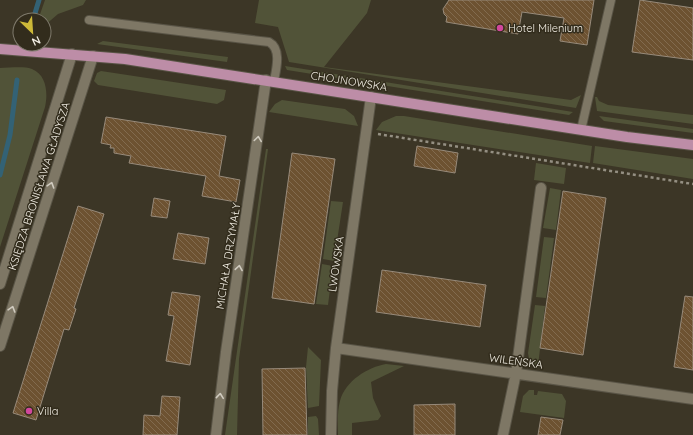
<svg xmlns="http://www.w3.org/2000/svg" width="693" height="435" viewBox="0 0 693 435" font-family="Quicksand,sans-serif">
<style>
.grass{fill:#515338}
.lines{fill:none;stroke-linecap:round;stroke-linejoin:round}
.stream{stroke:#336275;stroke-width:5}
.building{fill:url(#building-back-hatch);stroke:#978a7a}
.lane-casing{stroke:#595446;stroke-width:10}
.street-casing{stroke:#595446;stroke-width:12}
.primary-casing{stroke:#595446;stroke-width:12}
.path{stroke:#948f82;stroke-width:2.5;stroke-dasharray:3 3;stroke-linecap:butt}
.lane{stroke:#7e7765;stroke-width:8}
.street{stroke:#7e7765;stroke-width:10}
.primary{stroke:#bd8da7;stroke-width:10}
.oneway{stroke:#d0cbbf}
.hotel-dot{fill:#d1479c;stroke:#322c1c;stroke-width:1.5}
.labels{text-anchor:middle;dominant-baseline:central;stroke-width:3;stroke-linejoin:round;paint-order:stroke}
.poi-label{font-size:11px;fill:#f3efe5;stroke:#322c1c;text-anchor:start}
.street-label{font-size:11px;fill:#f3efe5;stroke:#322c1c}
</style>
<defs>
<pattern id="building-back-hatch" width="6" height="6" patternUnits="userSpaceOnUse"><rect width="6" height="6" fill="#6d5231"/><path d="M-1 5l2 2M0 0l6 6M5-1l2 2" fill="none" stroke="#826b4f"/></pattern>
</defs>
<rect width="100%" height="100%" fill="#3c3626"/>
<path class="grass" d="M45 0H86L83 5 58 14 44 26V20H38Z
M259 0H371L367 13 324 67 571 100 581 95 576 108 289 62 278 27 255 23Z
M103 41 228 57 227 62 97 44Z
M285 66 573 112 569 115 287 70Z
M0 68C10 68 23 66 32 69 47 75 48 94 45 107L0 247Z
M101 71 226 90 224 100 217 104 98 85 94 81 97 73Z
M595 97H597L599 101 608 105 693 115V124L597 111Z
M282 100 345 109 354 116 358 126 269 112 275 104Z
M396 116H404L592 146 590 163 376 130 382 122Z
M599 116 693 129V133L604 121Z
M595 146 693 159V179L593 163Z
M266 149H268L239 359 237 435H225Z
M536 163 566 168 564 184 534 180Z
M550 188 561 190 556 230 543 228Z
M331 201 343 202 334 261 323 259Z
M544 237 554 238 546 298 536 297Z
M322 264 333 266 328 305 316 304Z
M535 305 545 306 538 366 532 364 529 359 528 353Z
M308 347 321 360 319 406 308 408 306 367Z
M386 364 404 366 371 382 373 398 381 416 378 420 352 423V435H338C338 424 337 412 340 401 345 381 368 367 386 364Z
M529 390H534V395H537L538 391 562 394 566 401 564 418 520 412 523 396Z
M316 416 318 419 319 435H308V417Z"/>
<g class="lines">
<path class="stream" d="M33 20 39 0
M0 175 10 135 17 80"/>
</g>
<path class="building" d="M449 0H594L587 45 560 41 564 18 522 12 518 34 446 22 447 17 444 14 443 9Z
M640 0 693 8V60L632 52Z
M106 117 226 136 219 176 240 180 236 202 202 196 206 176 129 163 131 156 114 153V148H110L111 145 101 143Z
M417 146 458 153 455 173 414 166Z
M292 153 335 159 314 304 272 298Z
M563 191 606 198 583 355 540 348Z
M154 198 170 201 167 218 151 216Z
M78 206 104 214 74 308 76 309 69 330 64 329 36 420 13 413Z
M178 233 209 238 205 264 173 259Z
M382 270 486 285 480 327 376 312Z
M172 292 200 296 190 365 166 361 174 316 168 315Z
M685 296 693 297V370L674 367Z
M305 368 307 435H263L262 369Z
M162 396 180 397 177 435H143L144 415 160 416Z
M455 404V435H414V405Z
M541 417 563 420 560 435H538Z"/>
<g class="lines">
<g class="lane-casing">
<path id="lane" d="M89 20 269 42C282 49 276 70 274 81
M581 130 611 0"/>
</g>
<g class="street-casing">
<path id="street" d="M0 284 72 54
M0 346 93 56
M336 348 693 399
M216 435 226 352 266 80
M331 435 332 391 336 348 371 97
M503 435 516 373 541 188"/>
</g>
<g class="primary-casing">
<path id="primary" d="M0 49 125 59 627 137 693 145"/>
</g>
<path class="path" d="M378 134 693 184"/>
<use href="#lane" class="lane"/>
<use href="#street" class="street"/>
<use href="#primary" class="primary"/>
</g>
<defs><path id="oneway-chevron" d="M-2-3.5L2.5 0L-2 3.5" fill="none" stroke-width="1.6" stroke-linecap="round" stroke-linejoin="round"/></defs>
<g class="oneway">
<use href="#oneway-chevron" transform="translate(258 139) rotate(-82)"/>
<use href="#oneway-chevron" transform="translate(51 185) rotate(-72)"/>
<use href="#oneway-chevron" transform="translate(239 268) rotate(-81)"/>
<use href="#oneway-chevron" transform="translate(12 309) rotate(-73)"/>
<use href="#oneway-chevron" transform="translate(220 396) rotate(-84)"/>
</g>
<g class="hotel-dot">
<circle cx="500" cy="28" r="4"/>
<circle cx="29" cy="411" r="4"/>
</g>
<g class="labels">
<g class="poi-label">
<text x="508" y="28">Hotel Milenium</text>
<text x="37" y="411">Villa</text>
</g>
<g class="street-label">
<text transform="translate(349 81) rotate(9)">CHOJNOWSKA</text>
<text transform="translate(39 186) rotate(-72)">KSIĘDZA BRONISŁAWA GŁADYSZA</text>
<text transform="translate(228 256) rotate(-81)">MICHAŁA DRZYMAŁY</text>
<text transform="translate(336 264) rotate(-82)">LWOWSKA</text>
<text transform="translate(516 361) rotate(8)">WILEŃSKA</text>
</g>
</g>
<g transform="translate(32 32) rotate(155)"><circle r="19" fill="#322c1c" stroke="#7f7a6c"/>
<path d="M0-3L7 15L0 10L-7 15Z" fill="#cdb938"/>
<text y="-6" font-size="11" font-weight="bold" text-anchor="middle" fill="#f3efe5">N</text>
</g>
</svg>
